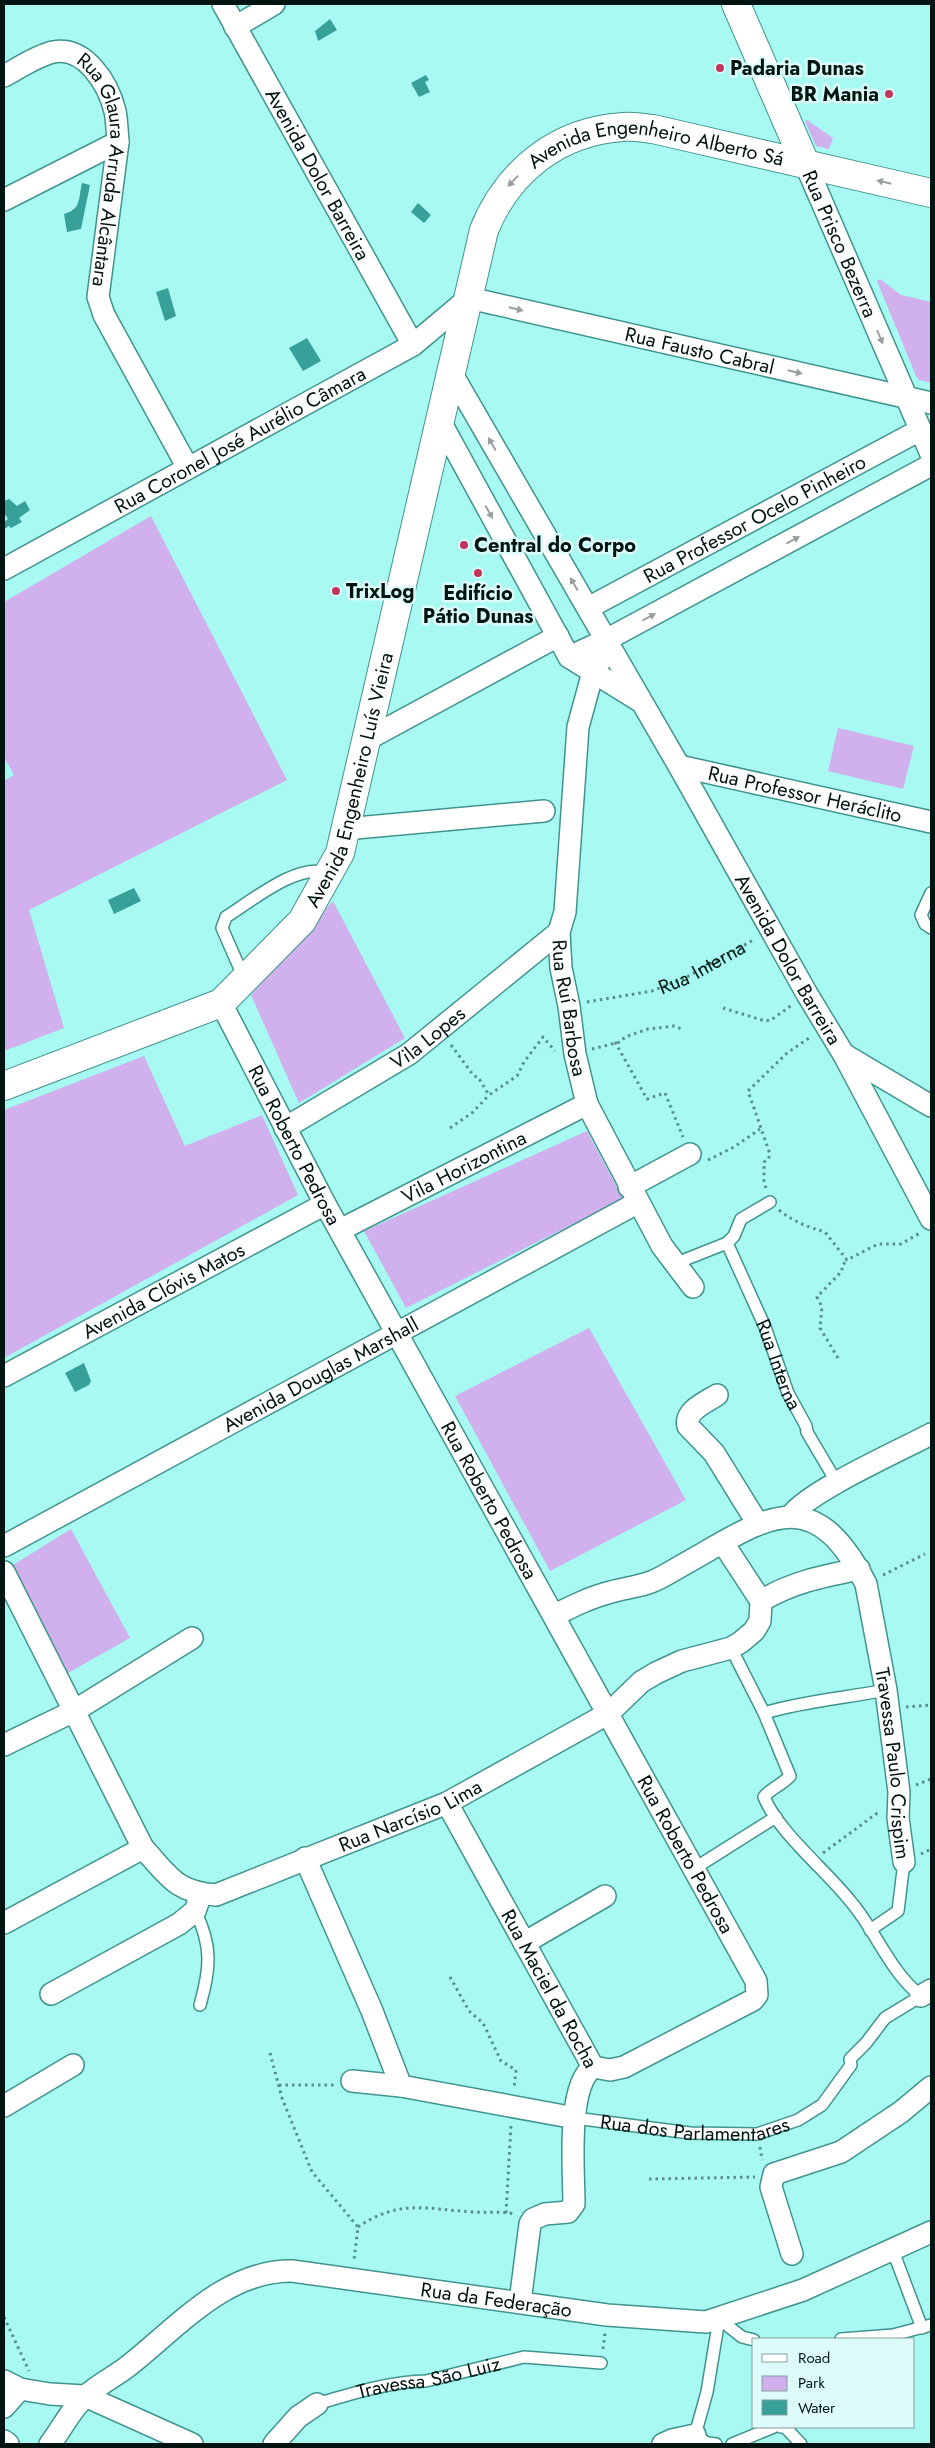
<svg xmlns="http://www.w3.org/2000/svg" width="935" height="2448" viewBox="0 0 935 2448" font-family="Jost,sans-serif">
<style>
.green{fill:#d0b0ed}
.water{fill:#37a099}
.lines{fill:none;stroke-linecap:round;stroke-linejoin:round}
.lane-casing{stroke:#41948e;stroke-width:14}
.street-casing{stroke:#41948e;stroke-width:24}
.secondary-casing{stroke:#41948e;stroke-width:30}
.primary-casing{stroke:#41948e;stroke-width:30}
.path{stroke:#598e8a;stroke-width:3;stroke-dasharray:2.5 4;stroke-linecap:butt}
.lane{stroke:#fff;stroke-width:11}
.street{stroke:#fff;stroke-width:21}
.secondary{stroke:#fff;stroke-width:28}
.primary{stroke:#fff;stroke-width:28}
.oneway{fill:#99a1a0}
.poi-dot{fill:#c3345d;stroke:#ddfcf9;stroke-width:2}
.labels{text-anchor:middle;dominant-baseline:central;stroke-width:5;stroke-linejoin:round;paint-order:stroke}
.poi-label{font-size:20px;font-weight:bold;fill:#001412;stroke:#ddfcf9;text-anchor:start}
.street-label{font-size:20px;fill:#001412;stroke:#ddfcf9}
</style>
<rect width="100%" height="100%" fill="#a7f9f2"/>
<path class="green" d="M807 120 833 138 829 149 816 146 805 121Z
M880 279 901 295 931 302V383L919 380 916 376 877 281Z
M151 516 287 780 29 910 64 1028 4 1051V781L14 775 4 757V602Z
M838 728 914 746 903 789 828 771Z
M333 901 405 1038 299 1103 251 995Z
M144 1056 185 1146 262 1115 298 1195 4 1358V1110Z
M587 1131 623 1199 406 1308 364 1231Z
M589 1328 686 1500 550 1571 455 1396Z
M71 1529 130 1638 68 1673 13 1565Z"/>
<path class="water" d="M330 19 337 30 318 41 315 31Z
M426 75 429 80 425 82 430 92 419 97 411 83Z
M82 183 90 185 81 229 67 232 64 214C81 209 78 201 82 183Z
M418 203 431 215 424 223 411 212Z
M168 288 176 316 165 321 156 292Z
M307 338 321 361 303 371 289 348Z
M9 499 17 506 25 501 30 510 19 518 22 522 11 528 9 526 4 529V522L8 519 4 513V501Z
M134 888 141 901 114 914 108 900Z
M84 1363 91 1381 89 1385 75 1392 65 1373Z"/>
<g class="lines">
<g class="lane-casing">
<g id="lane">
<path d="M931 893 921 915 925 924 931 928"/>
<path d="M244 978 222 928 226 917C250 902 301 860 328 874"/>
<path id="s2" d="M727 1243 765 1327 788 1393 806 1426 807 1432 837 1483"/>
<path d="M674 1264 727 1243 734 1236 741 1219 770 1202"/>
<path d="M764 1713C804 1701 845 1698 886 1690"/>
<path d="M695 1868 776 1817"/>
<path d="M195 1911C213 1946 210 1970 200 2005"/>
<path d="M870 1930 898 1911 904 1862"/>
<path id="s3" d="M575 2118 690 2133 757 2134 798 2120 822 2105 851 2065 850 2059 866 2043 885 2018 921 1996C890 1972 876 1931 851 1902 826 1870 779 1833 764 1797 771 1788 782 1785 790 1776L764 1713 731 1648"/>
<path d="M893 2251 922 2328"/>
<path d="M719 2319 742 2337 754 2340"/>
<path d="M841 2339 893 2335 931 2325"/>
<path id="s4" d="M317 2404C350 2394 392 2381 426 2381L524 2357 601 2363"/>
<path d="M781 2427H785L801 2444"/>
<path d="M716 2444 707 2443 695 2435 707 2392 719 2319"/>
<path d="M732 2444 774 2427"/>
</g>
</g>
<g class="street-casing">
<g id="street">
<path id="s5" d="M223 4 413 345"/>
<path d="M235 27 274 4"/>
<path id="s6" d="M4 76C19 68 36 56 53 52 85 46 108 83 115 111 117 121 117 131 118 142L98 297 104 315 188 468"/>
<path id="s7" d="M805 163 931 454"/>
<path d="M4 200 118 142"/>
<path id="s8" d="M452 374 679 766 807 994 844 1055 931 1219"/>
<path d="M441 423 569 657 640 701"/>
<path id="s9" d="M4 569 413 345 469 298 931 403"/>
<path id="s10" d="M588 608 920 430"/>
<path id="s11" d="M610 646 593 672 578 727 565 912 559 932 561 968 569 1006 575 1054 587 1104 662 1246 693 1287"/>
<path d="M569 657 606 640 931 465"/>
<path d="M366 740 558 636"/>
<path id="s12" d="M679 766 931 822"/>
<path d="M345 829 544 811"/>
<path id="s13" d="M221 1003 325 1204 756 1981 757 1995 753 2000 624 2067 610 2070 593 2067"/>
<path d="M845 1055 931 1106"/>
<path id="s14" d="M285 1128 409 1054 559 932"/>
<path d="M629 1187 690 1154"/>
<path id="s15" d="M340 1230 587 1104"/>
<path id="s16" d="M4 1376 325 1204"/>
<path d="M717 1395C706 1402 684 1411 688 1426L714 1453 758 1524"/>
<path d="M791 1516C807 1492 901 1450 931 1434"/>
<path id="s17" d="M4 1546 637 1203"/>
<path id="s18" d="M4 1572 143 1848C169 1876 175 1892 216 1895L447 1803 609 1713 641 1682 656 1673 682 1661 731 1648 741 1642 754 1631 760 1621 761 1601 723 1543"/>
<path d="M761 1601C792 1582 824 1576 859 1569"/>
<path id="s19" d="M555 1615C573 1606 591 1597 611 1592 624 1588 638 1587 651 1582 662 1578 672 1571 681 1566 762 1521 811 1476 866 1584L886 1690 899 1792 898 1818 904 1862"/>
<path d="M4 1745 74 1711 192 1638"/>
<path id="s20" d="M447 1803 593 2067"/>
<path d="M305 1858 372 2011 401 2086 575 2118"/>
<path d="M4 1923 143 1848"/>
<path d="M524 1943 605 1896"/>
<path d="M51 1994 179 1924 195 1911 201 1894"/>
<path d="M921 1996 931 1990"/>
<path d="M352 2081 401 2086"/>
<path d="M4 2106 73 2065"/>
<path d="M792 2254 771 2187 774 2174 841 2152 901 2112 931 2087"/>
<path d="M520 2302 530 2224 533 2219 545 2214 568 2212 574 2204C574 2172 566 2087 593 2067"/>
<path d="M4 2381 20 2389 50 2394 85 2396 192 2444"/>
<path d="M4 2407 20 2389"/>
<path d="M4 2441 8 2444"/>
<path id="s21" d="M50 2444C62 2429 72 2407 87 2395 99 2384 114 2377 127 2367 176 2329 225 2270 292 2271L607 2315 706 2322 803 2290 931 2232"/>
<path d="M274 2444 298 2417 317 2404"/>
<path d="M663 2444 672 2440 695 2435"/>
</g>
</g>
<g class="secondary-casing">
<path id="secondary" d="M736 4 805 163"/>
</g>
<g class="primary-casing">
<g id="primary">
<path id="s22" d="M4 1086 221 1003 302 921 340 853 484 230C508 171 558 131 623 127 633 126 644 128 653 129L931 193"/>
</g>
</g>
<g class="path">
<path id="s1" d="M587 1002 652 991 685 978 755 939"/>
<path d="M723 1008 765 1021 771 1020 792 1005"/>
<path d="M615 1042 647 1099 665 1093 683 1137"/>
<path d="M451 1045 474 1076 478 1077 489 1095 517 1076 524 1062 543 1037 555 1051"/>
<path d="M592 1049 620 1042 625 1037 648 1029 674 1026 684 1030"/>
<path d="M450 1128 473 1112 489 1095"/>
<path d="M708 1160 734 1147 760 1129"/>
<path d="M766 1188 764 1181V1162L768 1160 770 1154 748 1091 787 1053 812 1036"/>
<path d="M779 1210C794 1222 808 1227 825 1232L847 1260 878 1244H901L920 1233"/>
<path d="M838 1358 820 1328 822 1307 817 1297 842 1271V1266L847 1260"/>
<path d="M883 1575 925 1554"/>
<path d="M906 1707 931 1705"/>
<path d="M916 1785 931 1779"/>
<path d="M823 1853 880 1811"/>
<path d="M921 1854 931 1849"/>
<path d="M450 1977 469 2011 483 2023 501 2061 516 2070 514 2089"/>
<path d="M270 2053 282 2098 312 2172 358 2227 354 2260"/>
<path d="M279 2085H334"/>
<path d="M760 2147 762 2160"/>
<path d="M649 2179 755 2177"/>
<path d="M506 2213 511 2125"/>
<path d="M358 2227C399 2199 426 2209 473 2212 487 2213 502 2211 515 2214"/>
<path d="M4 2317 29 2371"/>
<path d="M603 2349 605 2333"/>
</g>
<use href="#lane" class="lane"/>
<use href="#street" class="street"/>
<use href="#secondary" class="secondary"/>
<use href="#primary" class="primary"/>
</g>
<defs><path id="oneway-solid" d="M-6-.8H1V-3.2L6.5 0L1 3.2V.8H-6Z" transform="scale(1.25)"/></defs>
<g class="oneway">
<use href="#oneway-solid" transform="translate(513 181) rotate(134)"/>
<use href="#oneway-solid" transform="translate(884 182) rotate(-167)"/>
<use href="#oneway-solid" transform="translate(516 309) rotate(13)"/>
<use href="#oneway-solid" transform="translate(880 337) rotate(67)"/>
<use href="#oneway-solid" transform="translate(795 372) rotate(13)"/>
<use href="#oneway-solid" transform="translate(492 444) rotate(-120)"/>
<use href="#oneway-solid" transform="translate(489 512) rotate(61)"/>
<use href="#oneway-solid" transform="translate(793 540) rotate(-28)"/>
<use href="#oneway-solid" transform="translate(574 584) rotate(-120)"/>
<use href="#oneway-solid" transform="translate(649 617) rotate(-28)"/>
</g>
<g class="poi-dot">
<circle cx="720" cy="68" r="5"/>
<circle cx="889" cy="94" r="5"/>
<circle cx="464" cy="545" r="5"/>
<circle cx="478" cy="573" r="5"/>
<circle cx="336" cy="591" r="5"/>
</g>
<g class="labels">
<g class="poi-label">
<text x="730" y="68">Padaria Dunas</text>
<text x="879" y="94" text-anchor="end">BR Mania</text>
<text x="474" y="545">Central do Corpo</text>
<text x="346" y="591">TrixLog</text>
<text x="478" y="593" text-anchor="middle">Edifício<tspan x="478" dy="23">Pátio Dunas</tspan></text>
</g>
<g class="street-label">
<text stroke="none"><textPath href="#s22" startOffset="1279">Avenida Engenheiro Alberto Sá</textPath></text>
<text stroke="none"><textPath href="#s6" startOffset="204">Rua Glaura Arruda Alcântara</textPath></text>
<text stroke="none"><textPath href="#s5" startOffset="195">Avenida Dolor Barreira</textPath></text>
<text stroke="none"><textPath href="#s7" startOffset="88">Rua Prisco Bezerra</textPath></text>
<text stroke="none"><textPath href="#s9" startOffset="776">Rua Fausto Cabral</textPath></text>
<text stroke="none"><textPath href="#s9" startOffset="269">Rua Coronel José Aurélio Câmara</textPath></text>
<text stroke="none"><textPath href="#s10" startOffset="189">Rua Professor Ocelo Pinheiro</textPath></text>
<text stroke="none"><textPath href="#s22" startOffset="498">Avenida Engenheiro Luís Vieira</textPath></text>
<text stroke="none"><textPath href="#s12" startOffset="129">Rua Professor Heráclito</textPath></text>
<text stroke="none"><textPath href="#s8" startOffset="675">Avenida Dolor Barreira</textPath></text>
<text stroke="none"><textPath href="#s1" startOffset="121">Rua Interna</textPath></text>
<text stroke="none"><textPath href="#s11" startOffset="371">Rua Ruí Barbosa</textPath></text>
<text stroke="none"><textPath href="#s14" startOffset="169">Vila Lopes</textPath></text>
<text stroke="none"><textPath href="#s13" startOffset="160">Rua Roberto Pedrosa</textPath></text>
<text stroke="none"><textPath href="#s15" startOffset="139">Vila Horizontina</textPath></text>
<text stroke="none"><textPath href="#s16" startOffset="181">Avenida Clóvis Matos</textPath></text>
<text stroke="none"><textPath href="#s2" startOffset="132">Rua Interna</textPath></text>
<text stroke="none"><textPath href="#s17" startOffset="360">Avenida Douglas Marshall</textPath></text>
<text stroke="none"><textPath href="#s13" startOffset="565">Rua Roberto Pedrosa</textPath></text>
<text stroke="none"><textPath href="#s19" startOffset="545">Travessa Paulo Crispim</textPath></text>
<text stroke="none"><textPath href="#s18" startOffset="609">Rua Narcísio Lima</textPath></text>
<text stroke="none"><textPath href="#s13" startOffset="970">Rua Roberto Pedrosa</textPath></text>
<text stroke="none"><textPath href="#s20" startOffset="212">Rua Maciel da Rocha</textPath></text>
<text stroke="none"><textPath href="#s3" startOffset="121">Rua dos Parlamentares</textPath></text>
<text stroke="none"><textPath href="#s21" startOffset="512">Rua da Federação</textPath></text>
<text stroke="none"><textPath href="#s4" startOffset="115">Travessa São Luiz</textPath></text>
</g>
</g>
<rect width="935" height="2448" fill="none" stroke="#001412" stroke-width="10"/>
<rect x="752" y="2338" width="162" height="90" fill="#ddfcf9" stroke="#859f9d"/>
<rect x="762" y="2354" width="25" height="8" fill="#ffffff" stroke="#859f9d"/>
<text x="798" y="2363" font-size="15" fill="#001412">Road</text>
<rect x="762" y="2376" width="25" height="15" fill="#d0b0ed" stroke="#859f9d"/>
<text x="798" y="2388" font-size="15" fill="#001412">Park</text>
<rect x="762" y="2400" width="25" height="15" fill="#37a099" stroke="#859f9d"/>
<text x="798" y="2413" font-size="15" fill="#001412">Water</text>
</svg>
